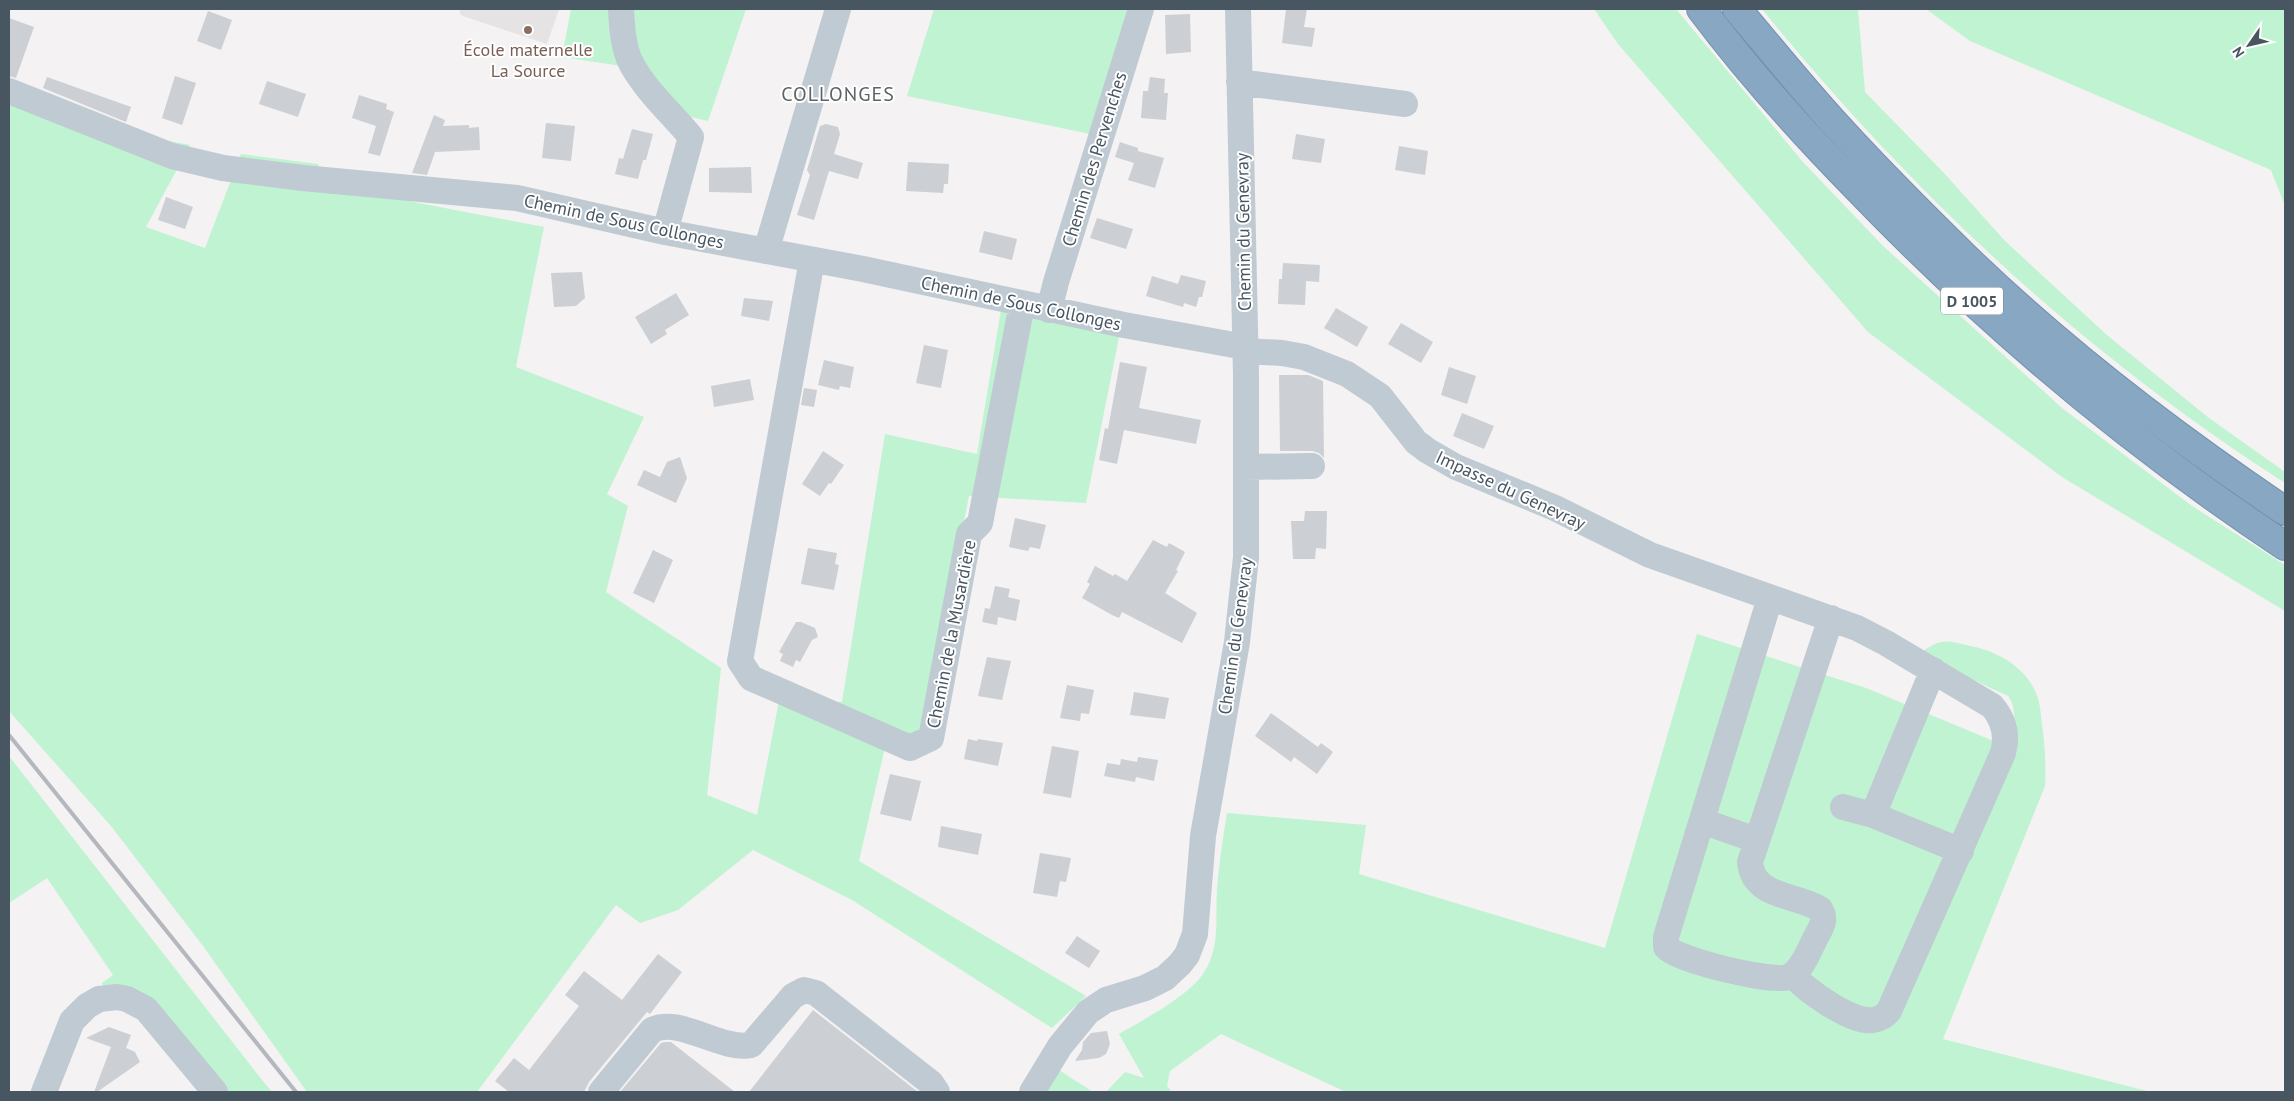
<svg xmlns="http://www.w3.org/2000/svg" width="2294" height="1101" viewBox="0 0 2294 1101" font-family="'PT Sans',sans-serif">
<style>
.education{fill:#e5e3e4}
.green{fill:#bff3d1}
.building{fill:#cccfd4}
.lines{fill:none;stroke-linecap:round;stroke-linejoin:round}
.highway-casing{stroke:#7292af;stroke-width:30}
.minor{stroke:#bfcad2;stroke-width:26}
.highway{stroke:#87a7c3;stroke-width:28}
.rail{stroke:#b4b7bd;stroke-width:4}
.education-dot{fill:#8d6e63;stroke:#fff;stroke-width:2}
.labels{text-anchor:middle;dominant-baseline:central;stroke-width:4;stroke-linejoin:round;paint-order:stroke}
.shield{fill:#fff;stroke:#7f8990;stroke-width:1}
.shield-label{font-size:16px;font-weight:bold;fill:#485661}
.education-label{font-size:18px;fill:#785e54;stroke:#fff}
.street-label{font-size:18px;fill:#485661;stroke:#fff}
.quarter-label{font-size:20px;letter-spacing:1px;fill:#5e6368;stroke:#fff}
</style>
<rect width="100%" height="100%" fill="#f4f2f2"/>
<path class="education" d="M460 9H559L547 44 463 16 460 14Z"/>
<path class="green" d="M571 9H746L708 121 687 116 648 70 562 57Z
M934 9H1133L1095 135 907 96Z
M1594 9H1676L1803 162 1883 246 2062 408 2192 506 2285 565V611L2062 477 1868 332 1618 44Z
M1762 9H1858L1865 92 1943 172 2005 241 2108 336 2209 418 2285 472V483C2085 355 1911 193 1762 9Z
M1926 9H2285V206L2271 170 1970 41Z
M9 96 95 128 190 145 146 227 205 248 241 154 318 164 332 193 403 200 544 227 516 367 644 417 607 494 628 506 606 592 721 668 707 795 757 815 779 701 842 702 885 434 977 454 1001 310 1120 332 1086 503 969 496 922 733 885 747 859 861 1086 996 1052 1028 852 900 753 850 678 910 640 923 616 905 477 1092H307L203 946 111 826 9 711Z
M1697 634 1866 688 2008 747C2013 731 2019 711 2008 696L1918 654C1944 637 1944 640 1975 647 2002 653 2032 672 2039 702 2041 711 2041 722 2043 732 2045 751 2046 767 2045 786L1943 1039 2151 1092H1346L1221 1034 1170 1071 1167 1086 1172 1092H1106L1125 1072 1144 1078 1119 1034C1143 1020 1187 997 1203 974 1221 947 1215 919 1217 889 1219 863 1223 838 1227 813L1366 825 1359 874 1605 948Z
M9 756 262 1080 272 1092H228L170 1021 104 987 102 983 113 975 47 878 9 903Z
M1059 1070 1093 1092H1046Z"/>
<path class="building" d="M1286 9H1307L1304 27 1315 28 1312 47 1282 43Z
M208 11 232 20 221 50 197 41Z
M1190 14 1191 52 1166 54 1165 15Z
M9 18 34 27 16 78 9 76Z
M175 76 196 83 182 125 162 118Z
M47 77 131 107 126 122 43 88Z
M1150 77 1165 79 1164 93H1168L1166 120 1141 118 1143 91H1148Z
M267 81 306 94 298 117 259 104Z
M359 95 387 104 386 109 394 112 380 156 368 153 376 126 352 118Z
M434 115 445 120 443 126 469 125V128L479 127 480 150 435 152 427 175 412 173Z
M546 123 575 126 571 161 542 158Z
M826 124 838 127 840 134 834 154 863 163 858 179 829 171 814 220 797 215 810 175 807 170 820 126Z
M632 129 653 134 646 160H643L638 179 615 174 619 158 623 159Z
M1296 134 1325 139 1321 163 1292 159Z
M1120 142 1138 148V151L1164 158 1155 188 1128 180 1134 163 1115 157Z
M1399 146 1428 151 1425 175 1395 170Z
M908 162 949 164 948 184H944L943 193 906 191Z
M751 167 752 193 709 192V168Z
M166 197 193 207 185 229 158 220Z
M1097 218 1133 229 1126 249 1090 238Z
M984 231 1017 239 1012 260 979 252Z
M1283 263 1320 265 1319 282 1306 281 1305 305 1278 304 1279 279H1282Z
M582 272 585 298 576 306 554 307 551 273Z
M1181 275 1206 281 1202 297H1199L1196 307 1184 303 1183 307 1146 296 1152 276 1178 284Z
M676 293 689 315 665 330 667 334 651 344 635 317Z
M744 298 773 301 769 321 741 316Z
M1336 308 1368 327 1357 347 1324 328Z
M1401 323 1433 342 1421 363 1388 344Z
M924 345 948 350 941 388 916 383Z
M824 360 854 367 850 388 840 386 839 390 818 385Z
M1120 362 1147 367 1139 408 1201 420 1196 444 1124 430 1117 464 1099 460 1105 428 1108 429Z
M1449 367 1476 376 1467 404 1441 395Z
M1279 375H1308L1323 381 1324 458 1319 453 1312 451H1280Z
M750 379 754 400 714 407 711 386Z
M804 388 817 390 814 407 801 405Z
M1462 413 1494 426 1484 449 1453 436Z
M823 451 844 465 831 484 829 483 820 496 802 484Z
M680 457 687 478 676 503 637 485 644 470 660 477 667 462Z
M1305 511H1327L1326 549 1316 548 1315 559H1293L1291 521H1304Z
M1015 518 1046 525 1040 549 1030 547 1028 551 1009 547Z
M1153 540 1167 547 1169 543 1185 552 1176 570 1178 571 1165 593 1197 613 1182 643 1122 612 1119 618 1112 615 1082 598 1090 584 1087 582 1095 566 1113 576 1115 574 1127 581Z
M808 548 837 553 835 564 839 565 834 590 801 584Z
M653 550 673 560 654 603 633 593Z
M995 586 1010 589 1008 597 1020 600 1016 621 998 617 997 625 982 622 985 608 990 609Z
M796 622H801L815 628 818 637 812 640 800 662 796 660 793 667 780 661 783 654 779 652Z
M987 657 1011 661 1002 700 978 696Z
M1067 685 1094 690 1089 714 1081 713 1080 721 1060 718Z
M1134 692 1169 698 1165 719 1130 715Z
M1271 713 1318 747 1321 743 1333 752 1317 774 1294 757 1291 762 1255 736Z
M968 739 977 741 978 739 1003 743 998 766 964 759Z
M1052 746 1079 751 1071 798 1043 793Z
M1138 757 1158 760 1154 781 1136 777 1135 782 1104 776 1107 763 1120 765 1121 759 1137 762Z
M890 774 921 781 911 821 880 814Z
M941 826 982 834 978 855 938 847Z
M1040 853 1071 858 1066 882 1060 881 1057 897 1033 893Z
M1077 936 1100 951 1089 968 1065 953Z
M658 954 682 972 650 1014 647 1012 589 1082 584 1092H509L495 1081 514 1058 529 1070 579 1006 565 995 584 971 622 1000Z
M813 1010 876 1059 918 1092H749Z
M109 1027 131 1035 126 1048 135 1052 140 1062 97 1092H94L111 1047 86 1038Z
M1107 1031 1110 1044 1106 1054 1099 1058 1075 1061 1082 1050 1083 1042 1091 1033Z
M665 1042H671L735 1092H620L661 1043Z"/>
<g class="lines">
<g class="highway-casing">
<path id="highway" d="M1701 9C1749 73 1803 133 1859 190 1988 324 2130 443 2285 546
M1737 9C1770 48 1803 89 1837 126 1878 171 1921 214 1964 256 2062 351 2172 435 2285 511"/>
</g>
<path class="minor" d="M621 9C622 27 623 49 632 65 647 92 672 114 691 137L665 232
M1239 82 1405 104
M9 91 172 156 223 168 303 178 517 198 665 232 863 269 1124 325 1245 347
M766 251 838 9
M812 260 740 661 751 678 910 748 931 738 969 534 980 523 1022 304
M1049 310 1056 282 1141 9
M1245 351 1282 353 1304 357 1347 374 1380 396 1416 442 1428 451 1456 467 1555 508 1650 555 1857 628 1886 643 1992 706C2004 720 2008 735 2003 753L1889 1011C1885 1016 1880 1019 1873 1020 1853 1024 1805 990 1793 975
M1247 467 1312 466
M1770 598 1666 937V947C1677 960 1772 983 1788 977 1802 972 1809 950 1816 937 1821 927 1827 920 1820 909 1796 894 1753 898 1750 862L1831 618
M1843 807 1873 815 1961 851
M1873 815 1933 670
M1702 821 1756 840
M44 1092 72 1021 87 1006 99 999 117 997 127 999 146 1009 215 1092
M601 1092 652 1030C679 1016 721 1051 751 1045L793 996 804 990 816 993 931 1083 937 1092
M1032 1092 1060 1046 1088 1012 1106 1000 1145 988 1165 978 1180 964 1187 955 1195 934 1203 836 1237 642 1246 557V375L1238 9"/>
<use href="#highway" class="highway"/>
<path class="rail" d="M9 735 296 1092"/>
</g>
<circle class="education-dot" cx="528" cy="30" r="5"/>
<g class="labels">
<rect class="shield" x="1941" y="287.5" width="62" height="27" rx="4"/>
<g class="shield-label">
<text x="1972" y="301">D 1005</text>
</g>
<g class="education-label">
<text x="528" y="49">École maternelle<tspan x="528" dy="21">La Source</tspan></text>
</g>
<g class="street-label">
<text transform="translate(1094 159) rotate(-73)">Chemin des Pervenches</text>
<text transform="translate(624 221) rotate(12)">Chemin de Sous Collonges</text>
<text transform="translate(1243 232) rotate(-91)">Chemin du Genevray</text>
<text transform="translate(1021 303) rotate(12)">Chemin de Sous Collonges</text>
<text transform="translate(1511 490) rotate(25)">Impasse du Genevray</text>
<text transform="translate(951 634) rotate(-79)">Chemin de la Musardière</text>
<text transform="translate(1235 636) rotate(-82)">Chemin du Genevray</text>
</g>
<g class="quarter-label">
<text x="838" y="94">COLLONGES</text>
</g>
</g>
<rect width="2294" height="1101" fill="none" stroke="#485661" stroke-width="20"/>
<g transform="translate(2249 45) rotate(236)" stroke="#ffffff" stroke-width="4" paint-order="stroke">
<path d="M0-4L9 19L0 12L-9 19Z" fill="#485661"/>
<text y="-8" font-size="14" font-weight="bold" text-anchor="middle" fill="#485661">N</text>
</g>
</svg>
